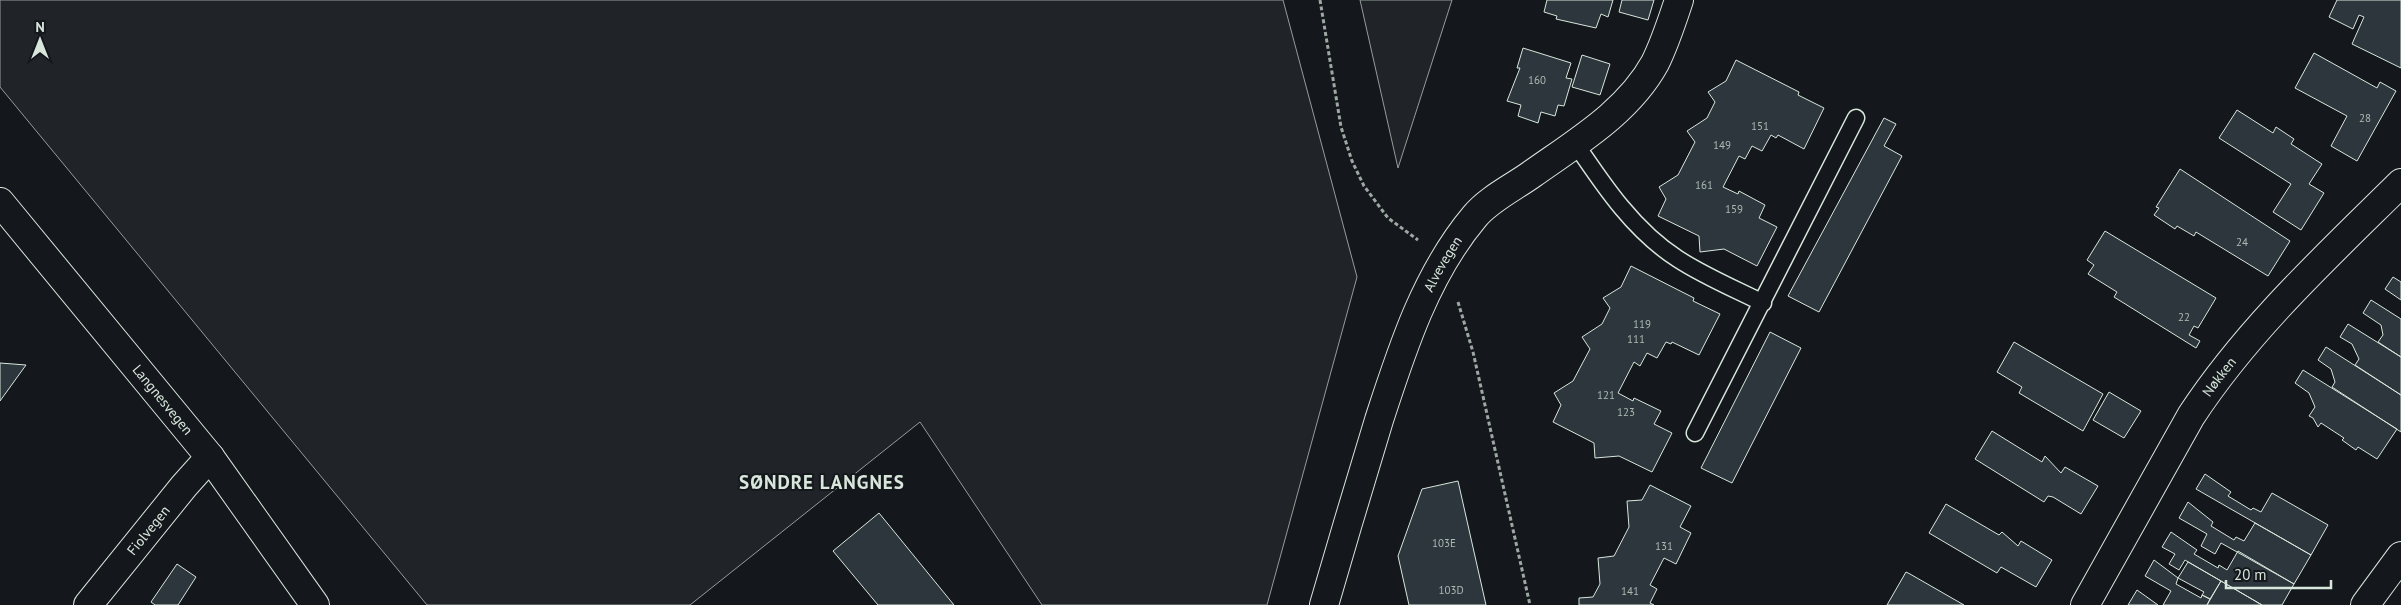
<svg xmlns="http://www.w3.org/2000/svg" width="2401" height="605" viewBox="0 0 2401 605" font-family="'PT Sans',sans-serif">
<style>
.green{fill:#202428;stroke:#939e99}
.building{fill:#2c363c;stroke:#d8e6dc}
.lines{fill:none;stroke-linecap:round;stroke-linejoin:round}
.lane-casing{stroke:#d8e6dc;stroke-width:19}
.street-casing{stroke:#d8e6dc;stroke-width:30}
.secondary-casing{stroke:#d8e6dc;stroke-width:30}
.path{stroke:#9da8a2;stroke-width:3;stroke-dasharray:4 2.5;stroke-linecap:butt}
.lane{stroke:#14181c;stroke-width:16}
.street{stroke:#14181c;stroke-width:28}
.secondary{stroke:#14181c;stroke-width:28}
.labels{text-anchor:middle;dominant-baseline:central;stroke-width:4;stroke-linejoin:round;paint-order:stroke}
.number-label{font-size:11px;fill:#adbab4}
.street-label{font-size:14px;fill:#d8e6dc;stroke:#14181c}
.district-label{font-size:19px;font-weight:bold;letter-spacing:1px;fill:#d8e6dc;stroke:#14181c}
</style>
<rect width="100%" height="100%" fill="#14181c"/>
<path class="green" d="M0 0H1283L1357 277 1267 605H1042L920 422 690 605H427L0 87Z
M1360 0H1452L1398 168Z"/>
<path class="building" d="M1547 0H1613L1608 17 1601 14 1596 28 1556 19 1557 16 1544 12Z
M1622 0H1654L1648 20 1619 12Z
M2337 0H2401V68L2352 44 2364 17 2359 15 2353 29 2329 17Z
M1523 48 1571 63 1566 78 1572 79 1564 106 1558 105 1555 116 1541 112 1538 123 1518 116 1521 105 1507 101 1520 68H1517Z
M2314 53 2377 88 2380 82 2396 91 2357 161 2331 146 2347 116 2295 88Z
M1582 55 1610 64 1600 95 1572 87Z
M1736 60 1799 92 1798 95 1824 108 1804 149 1778 135 1776 138 1771 135 1762 151 1752 146 1745 159 1739 156 1723 187 1738 194 1739 191 1765 205 1759 218 1777 227 1757 266 1724 249 1700 252 1699 236 1658 216 1666 199 1659 187 1678 175 1695 142 1687 131 1707 118 1715 102 1708 92 1726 81Z
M2237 110 2273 133 2276 127 2294 139 2291 144 2322 164 2309 184 2324 193 2301 230 2273 212 2291 184 2219 138Z
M1884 118 1896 124 1884 146 1902 156 1819 312 1788 296Z
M2180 169 2290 241 2268 276 2196 232 2194 236 2177 226 2175 229 2154 215 2159 208 2156 207Z
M2105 231 2216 298 2198 328 2194 326 2189 335 2200 341 2196 348 2114 297 2117 292 2088 274 2094 265 2087 260Z
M1631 266 1694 298 1693 301 1720 314 1699 355 1672 342 1671 344 1666 342 1657 358 1647 353 1640 366 1634 362 1618 393 1633 401 1634 398 1661 411 1654 424 1672 433 1652 472 1619 456 1595 458 1594 443 1553 422 1561 405 1554 393 1573 381 1590 349 1582 337 1602 324 1610 308 1603 298 1621 287Z
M2393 277 2401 282V300L2385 289Z
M2371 300 2401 319V357L2378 342 2383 335 2381 325 2363 313Z
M2348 324 2401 357V395L2355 365 2359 359 2352 344 2340 337Z
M1770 332 1801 348 1732 483 1701 468Z
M2014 342 2103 394 2083 431 2019 393 2022 387 1997 372Z
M2326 347 2401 395V432L2332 387 2335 382 2331 369 2318 360Z
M0 363 26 365 0 401Z
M2303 370 2397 429 2377 459 2358 447 2356 450 2342 440 2344 438 2321 423 2318 427 2313 418 2309 416 2315 407 2309 393 2295 383Z
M2109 392 2141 411 2124 438 2093 420Z
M1992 431 2042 462 2045 456 2061 473 2065 467 2098 486 2081 514 2053 497 2048 496 2044 502 1975 459Z
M2205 474 2231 492 2228 496 2251 510 2253 508 2261 512 2272 493 2328 525 2311 555 2196 489Z
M1458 481 1486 605H1409L1398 556 1422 489Z
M1650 485 1691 506 1680 527 1691 533 1676 564 1664 558 1650 585 1657 589 1650 603 1654 605H1579V598L1593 597 1600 584 1598 558 1614 556 1629 527 1627 501 1642 500Z
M2188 502 2213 522 2211 526 2234 540 2236 537 2244 541 2255 523 2311 555 2294 584 2221 543 2215 554 2201 546 2207 534 2179 518Z
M1946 504 1999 535 2002 532 2018 546 2021 541 2052 560 2036 587 2001 567 1997 573 1929 533Z
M879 513 954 605H878L833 551Z
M2171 532 2197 550 2194 554 2218 568 2219 565 2227 570 2238 551 2294 584 2282 605H2262L2185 560 2179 570 2169 564 2175 554 2162 547Z
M2154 560 2178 578 2176 584 2201 598 2202 595 2210 599 2207 605H2163L2171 591 2145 576Z
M2188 562 2221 581 2210 599 2202 595 2204 592 2178 578Z
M177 564 196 577 178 605H155L151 602Z
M1906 572 1910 574 1964 605H1887Z
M2221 581 2262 605H2207Z
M2137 590 2158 605H2128Z"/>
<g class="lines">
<g class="lane-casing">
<path id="lane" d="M1575 143C1604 186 1634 231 1678 259 1704 276 1735 289 1763 303
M1695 433 1856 118"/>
</g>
<g class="street-casing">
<g id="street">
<path id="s1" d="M88 605 184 486 210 457"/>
<path id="s2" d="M1324 605C1342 543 1360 482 1379 420 1402 349 1426 274 1475 216 1489 199 1514 187 1532 174 1577 142 1628 112 1655 63 1665 43 1672 21 1679 0"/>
<path id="s3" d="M2085 605 2191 416C2248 329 2327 256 2401 183"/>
<path d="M2365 605 2401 556"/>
</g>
</g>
<g class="secondary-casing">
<g id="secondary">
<path id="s4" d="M0 202 210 457 315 605"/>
</g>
</g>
<path class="path" d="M1320 0 1341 127 1352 161 1364 186 1388 218 1418 240
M1458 302 1473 352 1530 605"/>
<use href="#lane" class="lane"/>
<use href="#street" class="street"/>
<use href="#secondary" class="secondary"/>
</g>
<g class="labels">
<g class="number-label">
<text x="1537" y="80">160</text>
<text x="2365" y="118">28</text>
<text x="1760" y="126">151</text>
<text x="1722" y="145">149</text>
<text x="1704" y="185">161</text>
<text x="1734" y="209">159</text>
<text x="2242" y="242">24</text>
<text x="2184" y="317">22</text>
<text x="1642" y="324">119</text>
<text x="1636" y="339">111</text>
<text x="1606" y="395">121</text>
<text x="1626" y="412">123</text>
<text x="1444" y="543">103E</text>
<text x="1664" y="546">131</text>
<text x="1451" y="590">103D</text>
<text x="1630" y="591">141</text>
</g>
<g class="street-label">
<text stroke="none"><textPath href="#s2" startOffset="362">Alvevegen</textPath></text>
<text stroke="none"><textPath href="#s3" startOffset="265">Nøkken</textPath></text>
<text stroke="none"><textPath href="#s4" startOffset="256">Langnesvegen</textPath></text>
<text stroke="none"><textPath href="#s1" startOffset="96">Fiolvegen</textPath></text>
</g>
<g class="district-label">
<text x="822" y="482">SØNDRE LANGNES</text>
</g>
</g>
<g transform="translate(40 40)" stroke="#14181c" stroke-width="4" paint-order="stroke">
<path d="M0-4L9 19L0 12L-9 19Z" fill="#d8e6dc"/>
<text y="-8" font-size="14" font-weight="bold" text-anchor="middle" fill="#d8e6dc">N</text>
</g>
<path d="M2226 580v8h105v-8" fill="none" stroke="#d8e6dc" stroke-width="2.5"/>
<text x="2234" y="580" font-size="15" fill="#d8e6dc" stroke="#14181c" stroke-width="4" paint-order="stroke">20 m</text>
</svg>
